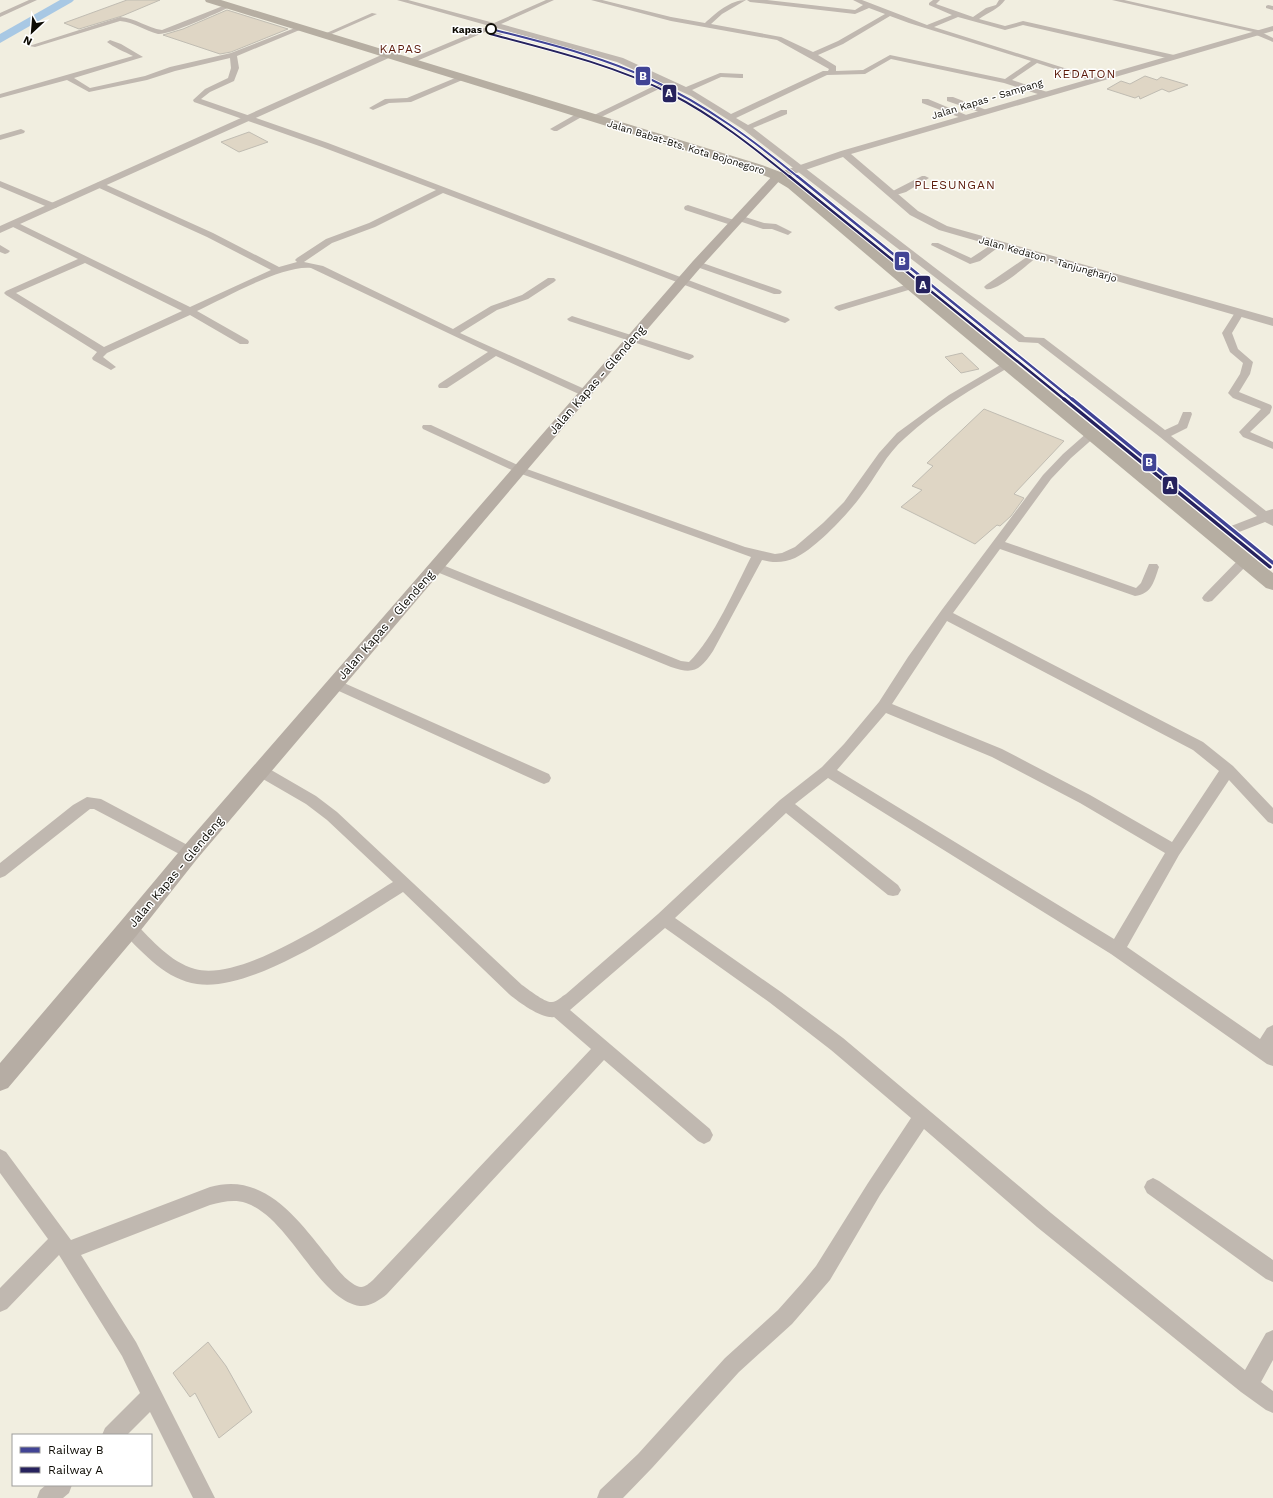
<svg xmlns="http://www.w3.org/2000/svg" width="1273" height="1498" viewBox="0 0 1273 1498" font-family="'Work Sans',sans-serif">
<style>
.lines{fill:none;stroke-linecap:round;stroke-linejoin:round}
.river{fill:#a8c8e4;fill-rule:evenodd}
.building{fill:#dfd6c5;stroke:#c0bcb2}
.minor{fill:#c0b8b0;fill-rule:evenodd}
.tertiary{fill:#c0b8b0;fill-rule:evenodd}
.secondary{fill:#b6ada4;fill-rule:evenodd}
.trunk{fill:#b6aea2;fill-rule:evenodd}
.rail-1-far2-casing{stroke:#fff;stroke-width:3.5}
.rail-1-far1-casing{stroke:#fff;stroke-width:4.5}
.rail-1-casing{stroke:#fff;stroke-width:6}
.rail-2-far2-casing{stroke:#fff;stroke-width:3.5}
.rail-2-far1-casing{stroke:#fff;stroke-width:4.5}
.rail-2-casing{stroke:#fff;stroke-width:6}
.rail-1-far2{stroke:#414495;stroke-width:2}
.rail-1-far1{stroke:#414495;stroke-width:2.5}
.rail-1{stroke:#414495;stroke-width:3.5}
.rail-2-far2{stroke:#26225e;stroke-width:2}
.rail-2-far1{stroke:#26225e;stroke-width:2.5}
.rail-2{stroke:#26225e;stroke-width:3.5}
.stop-dot{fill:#fff;stroke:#0d0b04;stroke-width:2}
.labels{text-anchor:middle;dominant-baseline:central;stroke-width:3;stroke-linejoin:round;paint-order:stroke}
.far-stop-label{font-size:10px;font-weight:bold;fill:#0d0b04;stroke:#fff;text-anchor:end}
.far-street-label{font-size:10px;fill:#0d0b04;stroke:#fff}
.far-quarter-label{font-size:12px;letter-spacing:1px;fill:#5a1808;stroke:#fff}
.street-label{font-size:12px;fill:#0d0b04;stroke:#fff}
.line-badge{stroke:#fff;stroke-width:1.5}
.badge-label{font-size:11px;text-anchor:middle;font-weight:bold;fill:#fff}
</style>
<rect width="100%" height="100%" fill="#f1eee0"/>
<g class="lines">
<path class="river" d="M60 0H74L72 2 0 43V34Z"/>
</g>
<path class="building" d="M127 0H160L122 16 79 29 64 23Z
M227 10 288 29 231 52 220 54 163 35 183 29Z
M1145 76 1157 80 1161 77 1188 85 1169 92 1162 89 1140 99 1139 96 1135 98 1107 89 1121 81 1130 84Z
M249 132 268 142 239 152 221 142Z
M962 353 979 369 961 373 945 357Z
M984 409 1064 441 1014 494 1024 498 1011 516 1000 526 997 525 975 544 901 507 922 490 912 486 933 466 927 463Z
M208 1342 226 1366 252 1412 219 1438 195 1393 190 1397 173 1373Z"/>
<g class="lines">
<path class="minor" d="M29 0H37L0 17V13Z
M397 0H408L494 23 546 0H554L501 24 623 58 686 87 720 73 743 74V78H740L721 77 692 90 731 114 823 71H828L829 69 777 40 671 21 591 0H602L671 17 705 23C716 13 730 0 746 0L722 14 711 24 781 37 813 52 838 41 885 14 869 8 855 14 750 2 747 0H767L855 10 863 5 853 0H862L927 25 952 15 929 5V3L933 0H940L936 4 973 17 986 8 996 5 999 0H1005C999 9 989 12 979 19L1005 26 1023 21 1174 55 1175 57 1171 59 1023 25 1005 30 958 17 934 27 1099 79 1095 81H1092L1037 63 1012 80 1047 92 1048 94 1044 96 1004 83 891 59 865 74 827 75 736 118 748 125 781 110H787V114L753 128 1025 337 1044 338 1165 430 1178 424 1183 412H1191L1192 414 1187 428 1171 436 1266 511 1273 509V526L1265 522 1221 539H1213L1211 536 1213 533 1257 516 1160 437 1038 343 1019 342 744 130 691 96 617 62ZM890 16 909 23 1031 61 1005 79 890 55 863 70 836 71V66L818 55 843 44Z
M1112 0H1124L1262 31 1263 33 1273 38V42L1254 34 1253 32Z
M228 4 231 6 230 7C217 13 170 35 158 34 145 31 134 22 120 21L35 47 29 46 120 17C136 18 147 28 162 30Z
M1268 5 1273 6V10L1266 8V6Z
M372 13 377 14 327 36 322 35Z
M300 26 303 28 302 29 237 56 239 68 234 81 210 92 201 99 328 143 788 318 790 320 785 323 782 322 443 193 375 227 332 243 304 262 323 266 453 329 491 306 522 295 548 278H554L556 280 554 282 528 299 497 310 460 333 589 391 590 393 589 395H581L496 356 447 388H439L438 386 439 384 488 352 311 268C282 265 225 298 197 311L248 340 249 342 248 344H240L190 315 107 353 103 357 116 367 111 370 93 360 92 358 97 352 6 295 4 293 6 291 78 259 11 226 10 224 14 221 190 307 271 270 207 237 97 187 96 185 97 183 100 182 213 233 279 267 297 262 295 260 297 258 326 239 369 223 436 190 322 147 194 102 193 100 205 89 228 78 231 68 230 58 175 71 147 80 89 92 67 80 0 98V94L133 56C125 52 113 47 107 42L110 40 121 44 143 57 74 78 90 88 145 76 170 67 231 53ZM85 263 182 311 104 347 16 293Z
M484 28 503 34 500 36 485 32 412 63H406L405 61Z
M460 76H463L467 78 411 102 389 103 373 110 369 108 385 99 407 98Z
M656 85H659L663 87 595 120H592L588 118Z
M947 97H953L989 111 988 113H982L947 101Z
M922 99H928L971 117 970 119H964L922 103Z
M578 113H581L585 115 557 131H554L550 129Z
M21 129 25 131 24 133 0 140V135Z
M922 176H925L929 178 906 192 893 196 889 193Z
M0 181 56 204 57 206 56 208H50L0 187Z
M688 205 737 221 738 223 734 226 685 210 684 208 685 206Z
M739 215 764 223 776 224 792 232 788 235 772 229H763L736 220 735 218Z
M997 241 1000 242 1001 244 1000 246 980 261 970 264 931 245 932 243H938L971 258Z
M0 245 10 251 8 253 5 254 0 252Z
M1034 252 1037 253 1039 255 1037 257C1028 264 997 292 986 289L984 287 986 285Z
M697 261 780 290 782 292 780 294H774L694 266 692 264Z
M912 283 917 286 915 288 839 311 834 308 836 306Z
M1239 310 1244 313 1232 333 1238 349 1253 362 1250 374 1239 392 1271 405 1272 407 1270 413 1250 432 1273 442V449L1243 437 1239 432 1261 409 1233 398 1228 393 1240 374 1243 363 1230 352 1222 333 1236 311Z
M572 316 693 355 694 357 689 360 685 359 569 321 567 319Z
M1007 361 1012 364 1011 366C974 388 936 409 905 438 886 454 876 477 861 496 847 515 816 548 795 558 784 563 773 563 762 560L713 651C700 670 694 675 671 667L432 570 430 567 432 564H440L681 661 689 662C714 638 735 588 751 557L516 472 423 429 422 427 423 425H431L524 468 745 547 775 554 782 553 795 547 823 523 844 502 879 453 897 433 949 395Z
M1092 431 1096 432 1097 434 1096 436 1071 458 1051 479 1005 542 1136 588 1141 583 1149 564H1157L1159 567C1154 581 1152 594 1135 596L1000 549 953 613 1203 742 1233 766 1273 808V824L1268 822 1229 780 1179 855 1127 947 1260 1039 1267 1028 1273 1025V1066L1267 1064 1111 954 828 778 795 804 898 885 901 890 898 895 893 896 888 895 786 813 675 918 781 992 843 1038 1051 1213 1245 1370 1266 1333 1273 1330V1360L1261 1382 1273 1391V1413L1266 1410 1241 1392 1037 1227 924 1129 880 1195 830 1280 792 1324 739 1372 652 1468 623 1498H597L600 1490 638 1454 725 1358 778 1310 802 1283 816 1266 868 1183 911 1118 831 1050 769 1002 665 928 570 1010 710 1129 713 1135 710 1141 704 1144 698 1141 604 1060 387 1294C380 1300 369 1307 360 1306 318 1300 290 1218 246 1203 234 1199 222 1202 210 1205L81 1255 136 1342 215 1498H193L150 1412 127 1435H102L105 1428 140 1393 122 1356 59 1255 7 1309 0 1312V1288L48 1239 0 1173V1149L6 1152 71 1240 210 1187C265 1171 299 1221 329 1258 336 1268 346 1281 357 1286 364 1289 368 1284 373 1280L591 1049 554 1017C542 1019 520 1003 510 995L403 892C356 921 253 993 197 984 167 980 144 954 123 933L121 928 123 923 129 921 135 923C152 940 170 962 195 969 244 983 350 908 393 882L327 820 306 804 256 775 254 771 256 767 261 765 266 767 316 796 337 812 522 985C528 989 545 1003 552 1002 557 1002 562 996 566 994L658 914 780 800 822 767 844 744 879 702 908 657 941 611 1043 475 1063 454 1088 432ZM947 621 1193 750 1219 771 1172 842 1090 795 1002 749 892 704ZM886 713 992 757 1080 803 1165 853 1114 939 837 770Z
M1245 556 1249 557 1251 560 1249 563 1212 601 1208 602 1204 601 1202 598 1204 595 1241 557Z
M335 679 549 774 551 778 549 782 544 784 539 782 330 687 328 684 330 681Z
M87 797 101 799 195 849 198 853 195 857 190 859 185 857 94 809H90L5 876 0 878V863L73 805Z
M1153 1178 1159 1181 1273 1260V1282L1266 1279 1147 1193 1144 1187 1147 1181Z
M46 1485H72L69 1493 63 1498H37L40 1490Z"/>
<path class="tertiary" d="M1273 26V31L851 154 918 211 947 226 1273 318V326L939 230 910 215 843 157 782 178 778 179 773 176 774 174 841 151Z
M388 52 392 55 391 57 0 233V226Z"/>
<path class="secondary" d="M778 173 782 174 784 176 782 178 701 267 590 396 197 859 137 935 8 1088 0 1091V1063L121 921 183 847 693 261 774 174Z"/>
<path class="trunk" d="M205 0H221L762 165 783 173 798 182 917 283 1273 573V590L1266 588 907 289 788 188 773 179 752 171 206 2Z"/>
<g class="rail-1-far2-casing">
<path id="rail-1-far2" d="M491 29C545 43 601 56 652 80 706 105 753 140 798 177"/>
</g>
<g class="rail-1-far1-casing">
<path id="rail-1-far1" d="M797 176 1073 400"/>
</g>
<g class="rail-1-casing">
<path id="rail-1" d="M1072 399 1273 563"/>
</g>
<g class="rail-2-far2-casing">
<path id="rail-2-far2" d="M490 34C551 50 614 65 671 94 714 116 753 147 790 177"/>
</g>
<g class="rail-2-far1-casing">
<path id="rail-2-far1" d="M789 176 1065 400"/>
</g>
<g class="rail-2-casing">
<path id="rail-2" d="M1064 399 1270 567"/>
</g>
<use href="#rail-1-far2" class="rail-1-far2"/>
<use href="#rail-1-far1" class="rail-1-far1"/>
<use href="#rail-1" class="rail-1"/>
<use href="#rail-2-far2" class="rail-2-far2"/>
<use href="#rail-2-far1" class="rail-2-far1"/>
<use href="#rail-2" class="rail-2"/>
</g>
<circle class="stop-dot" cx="491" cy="29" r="5"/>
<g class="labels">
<g class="far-stop-label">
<text x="482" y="29">Kapas</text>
</g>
<g class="far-street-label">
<text transform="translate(987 99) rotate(-17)">Jalan Kapas - Sampang</text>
<text transform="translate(686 147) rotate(17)">Jalan Babat-Bts. Kota Bojonegoro</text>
<text transform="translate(1048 259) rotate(16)">Jalan Kedaton - Tanjungharjo</text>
</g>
<g class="far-quarter-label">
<text x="401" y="49">KAPAS</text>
<text x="1085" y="74">KEDATON</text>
<text x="955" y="185">PLESUNGAN</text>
</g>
<g class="street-label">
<text transform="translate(597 380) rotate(-49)">Jalan Kapas - Glendeng</text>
<text transform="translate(386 625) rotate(-49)">Jalan Kapas - Glendeng</text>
<text transform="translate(176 872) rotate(-50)">Jalan Kapas - Glendeng</text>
</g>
</g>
<g class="line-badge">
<rect x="635" y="66" width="16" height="20" rx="4" fill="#414495"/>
<rect x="662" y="84" width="15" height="19" rx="4" fill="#26225e"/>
<rect x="894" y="251" width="16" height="20" rx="4" fill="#414495"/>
<rect x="915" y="275" width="16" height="19" rx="4" fill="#26225e"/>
<rect x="1142" y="453" width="15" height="19" rx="4" fill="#414495"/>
<rect x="1162" y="476" width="16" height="19" rx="4" fill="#26225e"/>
</g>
<g class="badge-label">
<text x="643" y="80">B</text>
<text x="669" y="97">A</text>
<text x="902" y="265">B</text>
<text x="923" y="289">A</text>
<text x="1149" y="466">B</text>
<text x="1170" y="489">A</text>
</g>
<rect x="12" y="1434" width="140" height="52" fill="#ffffff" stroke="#9e9d9b"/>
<rect x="20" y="1447" width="20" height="6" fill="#414495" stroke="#9e9d9b"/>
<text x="48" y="1454" font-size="12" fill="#0d0b04">Railway B</text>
<rect x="20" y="1467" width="20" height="6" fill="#26225e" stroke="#9e9d9b"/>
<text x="48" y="1474" font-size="12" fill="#0d0b04">Railway A</text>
<g transform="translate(32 32) rotate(206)" stroke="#ffffff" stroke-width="3" paint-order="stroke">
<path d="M0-3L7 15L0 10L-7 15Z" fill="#0d0b04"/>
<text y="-6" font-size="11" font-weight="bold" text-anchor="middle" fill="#0d0b04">N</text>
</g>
</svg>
